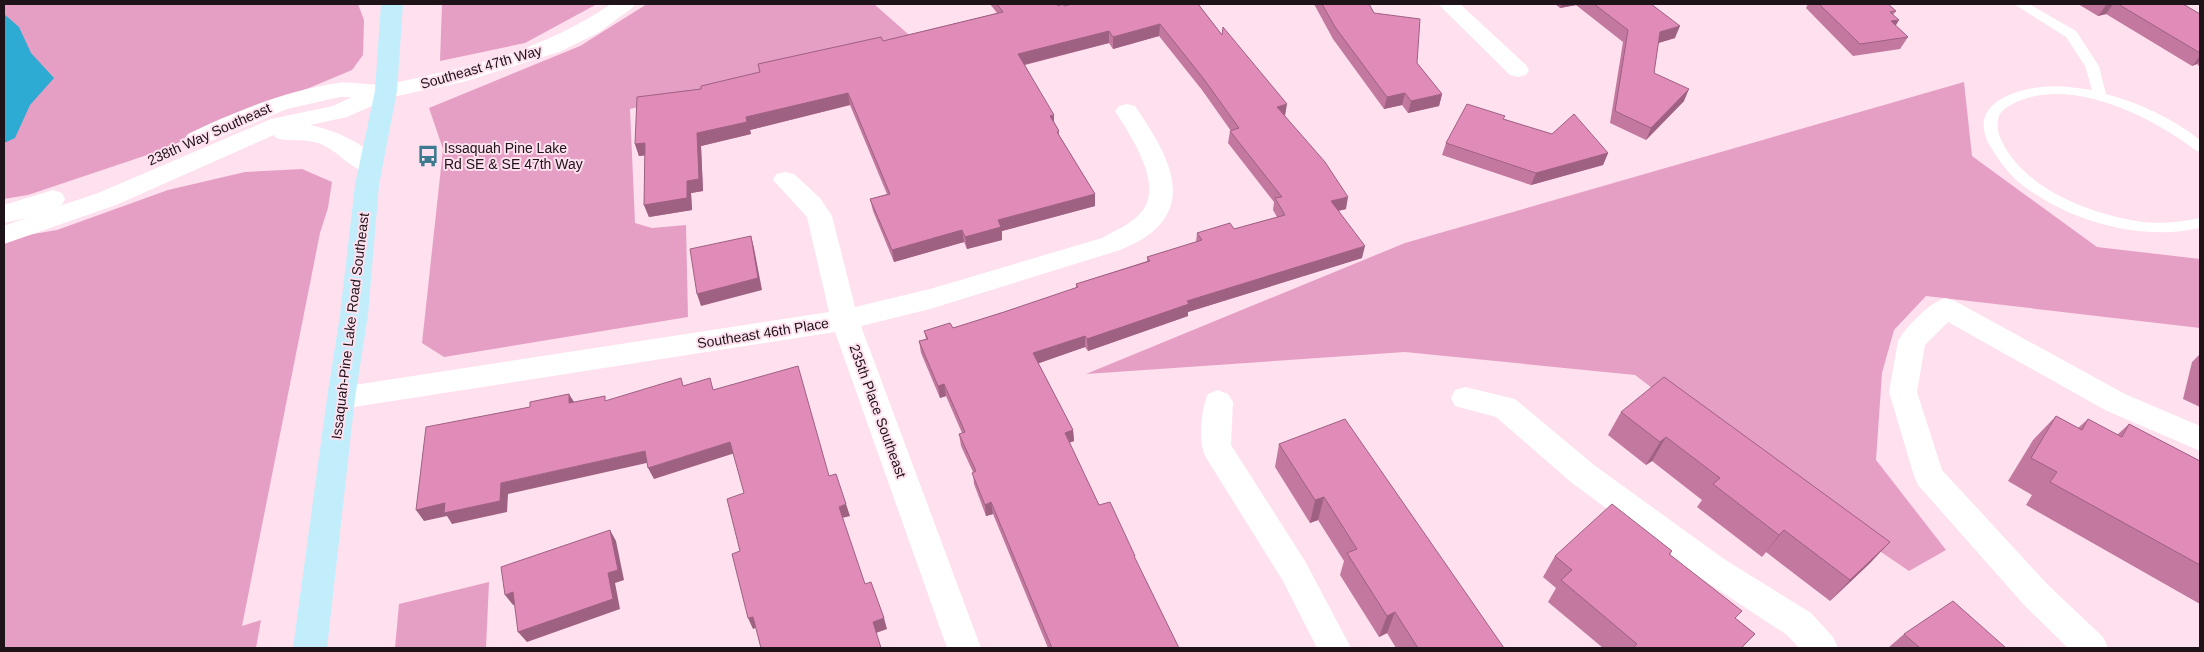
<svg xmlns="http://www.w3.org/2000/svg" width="2204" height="652" viewBox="0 0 2204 652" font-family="Arial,sans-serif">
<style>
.green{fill:#e69fc4}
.water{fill:#2eabd2}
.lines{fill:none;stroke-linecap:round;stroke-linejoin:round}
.service{fill:#fff;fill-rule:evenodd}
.minor{fill:#fff;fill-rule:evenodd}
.secondary{fill:#c2eefc;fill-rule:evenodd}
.wall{fill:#c2789f}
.shaded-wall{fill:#9e6182}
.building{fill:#e18bb9;stroke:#9e6182}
.labels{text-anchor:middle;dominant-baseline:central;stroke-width:4;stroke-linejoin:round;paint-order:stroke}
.street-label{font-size:14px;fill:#1d1318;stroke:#fee0ee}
.poi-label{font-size:14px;fill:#1d1318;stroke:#fee0ee;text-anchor:start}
</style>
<rect width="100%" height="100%" fill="#fee0ee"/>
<path class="green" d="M4 4H358L364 20 363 55 352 70 156 152 28 195 4 199Z
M442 4H597L525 43 440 61Z
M647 4H874L916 41 630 109 635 223 652 228 686 225 688 317 444 357 422 343 443 149 429 108 580 46Z
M1964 82 1972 156 2097 247 2200 259V328L1926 296 1894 330 1882 373 1876 460 1946 550 1909 571 1753 465 1635 375 1405 352 1086 374 1405 243Z
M302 169 332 182 328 208 320 233 242 626 261 620 256 648H4V239L57 230 168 190 245 172Z
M489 582 486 648H395L399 604Z"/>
<path class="water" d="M4 14 19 27 31 53 54 78 30 105 15 138 4 143Z"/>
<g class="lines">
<path class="service" d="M2014 4H2029L2076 31 2099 66 2106 94C2140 103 2172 118 2200 140V152L2195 150C2152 117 2074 78 2019 101 2010 105 1999 110 1998 120 1996 131 2001 140 2006 149 2033 193 2095 215 2143 222 2162 224 2181 222 2200 218V228C2139 242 2063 220 2015 179 2005 169 1997 158 1990 146 1967 106 2011 90 2042 87 2059 85 2075 88 2092 90L2085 66 2066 37Z"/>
<path class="minor" d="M611 4H636L632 8 598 33 559 52 463 82 392 97 347 117 310 125C334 130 369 144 382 166L379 172C358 177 342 155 325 146 309 137 292 143 276 138L274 135 116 205 4 244V226L26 218 4 223V205L53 190 62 193 65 199 62 205 45 211 98 193 271 119 333 106 352 97H340L287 109 196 147 188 144 184 139 188 134C236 111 285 91 338 83 353 81 369 86 384 84 397 83 412 79 425 76 491 63 555 42 611 4Z
M1438 4H1460L1526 65 1529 70 1526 75 1518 77 1510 75Z
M1127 104 1135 106C1162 146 1200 202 1144 238 1137 243 1128 246 1120 250L930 309 861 326 981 648H947L835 332 341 409 331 406 327 398 331 390 341 387 829 312 807 217 773 180 776 174 785 172 794 174 820 198 832 216 855 307 930 289 1102 238C1116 230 1134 223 1143 210 1163 182 1130 135 1115 111L1119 106Z
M1945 298 1955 301 2125 394 2200 426V451L2105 410 1948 322 1925 345 1917 392 1942 470 2049 586 2103 637 2108 648H2068L2025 606 1918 485 1914 476 1889 392 1898 341C1906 327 1929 303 1945 298Z
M1465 387 1515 399 1594 465 1724 559 1811 613 1833 637 1838 648H1799L1787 635 1702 579 1572 483 1496 417 1455 406 1451 398 1455 390Z
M1218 390 1228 394 1233 402 1231 445 1305 561 1351 648H1317L1283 581 1205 456C1198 442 1201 408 1208 394Z"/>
<path class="secondary" d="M381 4H403L397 91 379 185 368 315 355 398 327 648H293L327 398 340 315 355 185 375 91Z"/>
</g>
<path class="wall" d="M990 4H1056L1058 6H1064L1198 4 1285 116 1346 209 1338 211 1362 258 1188 312V316L1088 351 1085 347 1038 363 1073 430 1074 441 1069 443 1099 505 1135 559 1179 648H1048L993 514 986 516 974 484 973 472 961 446 959 434 962 433 946 396 940 398 921 353 919 341 926 339 924 331 953 328 1004 312 1076 288V284L1147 261V257L1196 242 1197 233 1234 229 1277 217 1273 210 1274 202 1228 143 1230 131H1231L1202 90 1159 36 1113 49 1109 43 1025 65 1059 131V135L1095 194V206L1002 231V240L967 249 964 242 894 262 873 211 870 199 887 194 850 105 750 130 751 134 701 146 703 191 691 193 692 210 649 217 644 205 645 155 639 156 635 144 701 89 760 73 758 64 883 41 997 13Z
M1314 4H1369L1374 13 1417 63 1442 94 1439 106 1408 113 1402 105 1384 109 1333 39Z
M1555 4H1651L1675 38 1658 43 1654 73 1684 101 1646 140 1610 123 1623 42 1576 5 1560 8Z
M1808 4H1888L1896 11 1893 15 1896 26 1908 37 1900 49 1853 56 1806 8Z
M2078 4H2183L2200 14V67L2197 64 2192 66 2106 14 2098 16Z
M1504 119 1608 153 1603 165 1531 185 1442 155 1446 143Z
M2200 354V407L2183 399 2192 362Z
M1621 412 1890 542 1869 564 1830 601 1766 552 1762 557 1697 507 1702 500 1652 461 1646 465 1608 435Z
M2056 416 2078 428 2088 419 2117 435 2129 424 2200 461V604L2026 505 2032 495 2008 481 2033 440Z
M1279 444 1504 648H1396L1387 633 1379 637 1340 575 1344 561 1318 520 1310 523 1275 467Z
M1672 551 1670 555 1736 619 1755 634 1742 648H1603L1548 602 1556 588 1543 577 1555 556Z
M1904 634 2006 648H1888Z"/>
<path class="shaded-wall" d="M1562 4H1576V5L1560 8Z
M2107 4H2113L2106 14 2098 16Z
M1899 20 1892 32 1891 21Z
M1160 24 1159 36 1113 49V37Z
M1680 26 1675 38 1655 44 1660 32Z
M1109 31V43L1019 66 1018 54Z
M2200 56V60L2197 64 2192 66Z
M1689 89 1684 101 1646 140 1651 128Z
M848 93 850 105 750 130 751 134 701 146 703 191 691 193 692 210 649 217 644 205 697 133 746 117Z
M1405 93 1402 105 1384 109 1387 97Z
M1442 94 1439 106 1408 113 1411 101Z
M1287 104 1285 116 1277 107Z
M1054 115V127L1050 116Z
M645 143 649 155 639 156 635 144Z
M1608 153 1603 165 1531 185 1536 173Z
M1095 194V206L1002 231V240L967 249 965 237 998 220Z
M1348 197 1346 209 1329 213 1331 201Z
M962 230 964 242 894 262 892 250Z
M751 236 754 248 762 290 701 306 697 294Z
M1365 246 1362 258 1188 312V316L1088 351 1087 339 1187 301Z
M1085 336V347L1034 365 1033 353Z
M944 384 946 396 940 398 938 386Z
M569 394 576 405 569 403Z
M1073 430 1074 441 1065 444V433Z
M1666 437 1652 461 1646 465 1660 442Z
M730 442 735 453 654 479 648 468Z
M645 451 651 462 508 494 507 512 452 524 447 516 424 521 416 510 501 483Z
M1324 497 1318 520 1310 523 1315 500Z
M991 502 993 514 986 516 985 505Z
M846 504 850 516 842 518 839 507Z
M610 530 616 541 624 580 615 583 620 609 527 642 518 632 608 573Z
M1784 530 1766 552 1762 557 1779 535Z
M1890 542 1869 564 1830 601 1850 580Z
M513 592 521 602 513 605 505 595Z
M1395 612 1387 633 1379 637 1387 616Z
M753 617 758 627 753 629 748 618Z
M884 618 887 629 876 633 873 622Z"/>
<path class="building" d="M997 4H1056L1058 6 1063 4 1064 6 1072 4H1198L1222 35 1223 27 1287 104 1277 107 1325 162 1348 197 1331 201 1365 246 1187 301 1189 304 1087 339 1085 336 1033 353 1073 430 1065 433 1099 505 1110 502 1135 556H1134L1179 648H1052L991 502 985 505 972 473 976 471 959 434 965 432 944 384 938 386 919 341 928 339 924 331 950 323 953 328 1004 312 1078 287 1076 284 1150 261 1147 257 1202 240 1197 233 1230 223 1234 229 1285 215 1275 198 1282 197 1230 131 1239 128 1203 78 1160 24 1113 37 1109 31 1018 54 1054 115 1050 116 1059 131 1057 132 1095 194 998 220 1001 227 965 237 962 230 892 250 870 199 890 194 848 93 746 117 747 122 697 133 699 179 687 181V198L644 205 645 143 635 144 637 97 701 89V86L760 72 758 64 881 37 883 41 1003 12Z
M1322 4H1369L1374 13 1420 19 1417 63 1442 94 1411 101 1405 93 1387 97 1335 27Z
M1594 4H1651L1680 26 1660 32 1654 73 1689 89 1651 128 1615 111 1628 30Z
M1819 4H1888L1896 11 1890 12 1899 20 1891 21 1908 37 1860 44Z
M2118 4H2183L2200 14V53Z
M1467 104 1505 116 1503 119 1552 134 1574 114 1608 153 1536 173 1446 143Z
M751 236 758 278 697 294 690 249Z
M798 366 829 476 836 474 846 504 839 507 865 584 871 582 884 618 873 622 881 648H761L753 617 748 618 732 554 740 551 727 499 744 493 730 442 648 468 645 451 501 483 500 501 444 513 445 503 416 510 426 427 530 407V402L569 394V403L605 396V401L681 378 683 386 710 378 713 390Z
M1664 377 1890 542 1850 580 1784 530 1779 535 1713 484 1720 478 1666 437 1660 442 1621 412Z
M2056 416 2082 430 2088 419 2122 437 2129 424 2200 461V565L2050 482 2057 472 2031 458Z
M1345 419 1504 648H1418L1395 612 1387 616 1347 553 1357 549 1324 497 1315 500 1279 444Z
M1612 504 1672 551 1669 554 1742 611 1735 618 1755 634 1741 648H1633L1637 644 1561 580 1572 570 1555 556Z
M610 530 618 570 608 573 613 599 518 632 513 592 505 595 501 567Z
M1953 601 2006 648H1920L1904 634Z"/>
<defs>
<g id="bus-bare" transform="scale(1.725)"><path d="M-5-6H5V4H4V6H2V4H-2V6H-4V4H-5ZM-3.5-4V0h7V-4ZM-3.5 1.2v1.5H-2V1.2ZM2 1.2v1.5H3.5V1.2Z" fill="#3d7a90" stroke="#fee0ee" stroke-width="2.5" paint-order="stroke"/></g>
</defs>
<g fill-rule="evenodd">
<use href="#bus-bare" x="428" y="156"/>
</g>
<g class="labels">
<g class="street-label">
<text transform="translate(481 67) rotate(-16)">Southeast 47th Way</text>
<text transform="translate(209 134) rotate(-24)">238th Way Southeast</text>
<text transform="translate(350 326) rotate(-83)">Issaquah-Pine Lake Road Southeast</text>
<text transform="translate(763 333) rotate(-9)">Southeast 46th Place</text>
<text transform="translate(878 411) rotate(70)">235th Place Southeast</text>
</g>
<g class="poi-label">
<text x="444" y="148">Issaquah Pine Lake<tspan x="444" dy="16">Rd SE &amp; SE 47th Way</tspan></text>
</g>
</g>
<rect width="2204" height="652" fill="none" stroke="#1d1318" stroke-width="10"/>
</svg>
